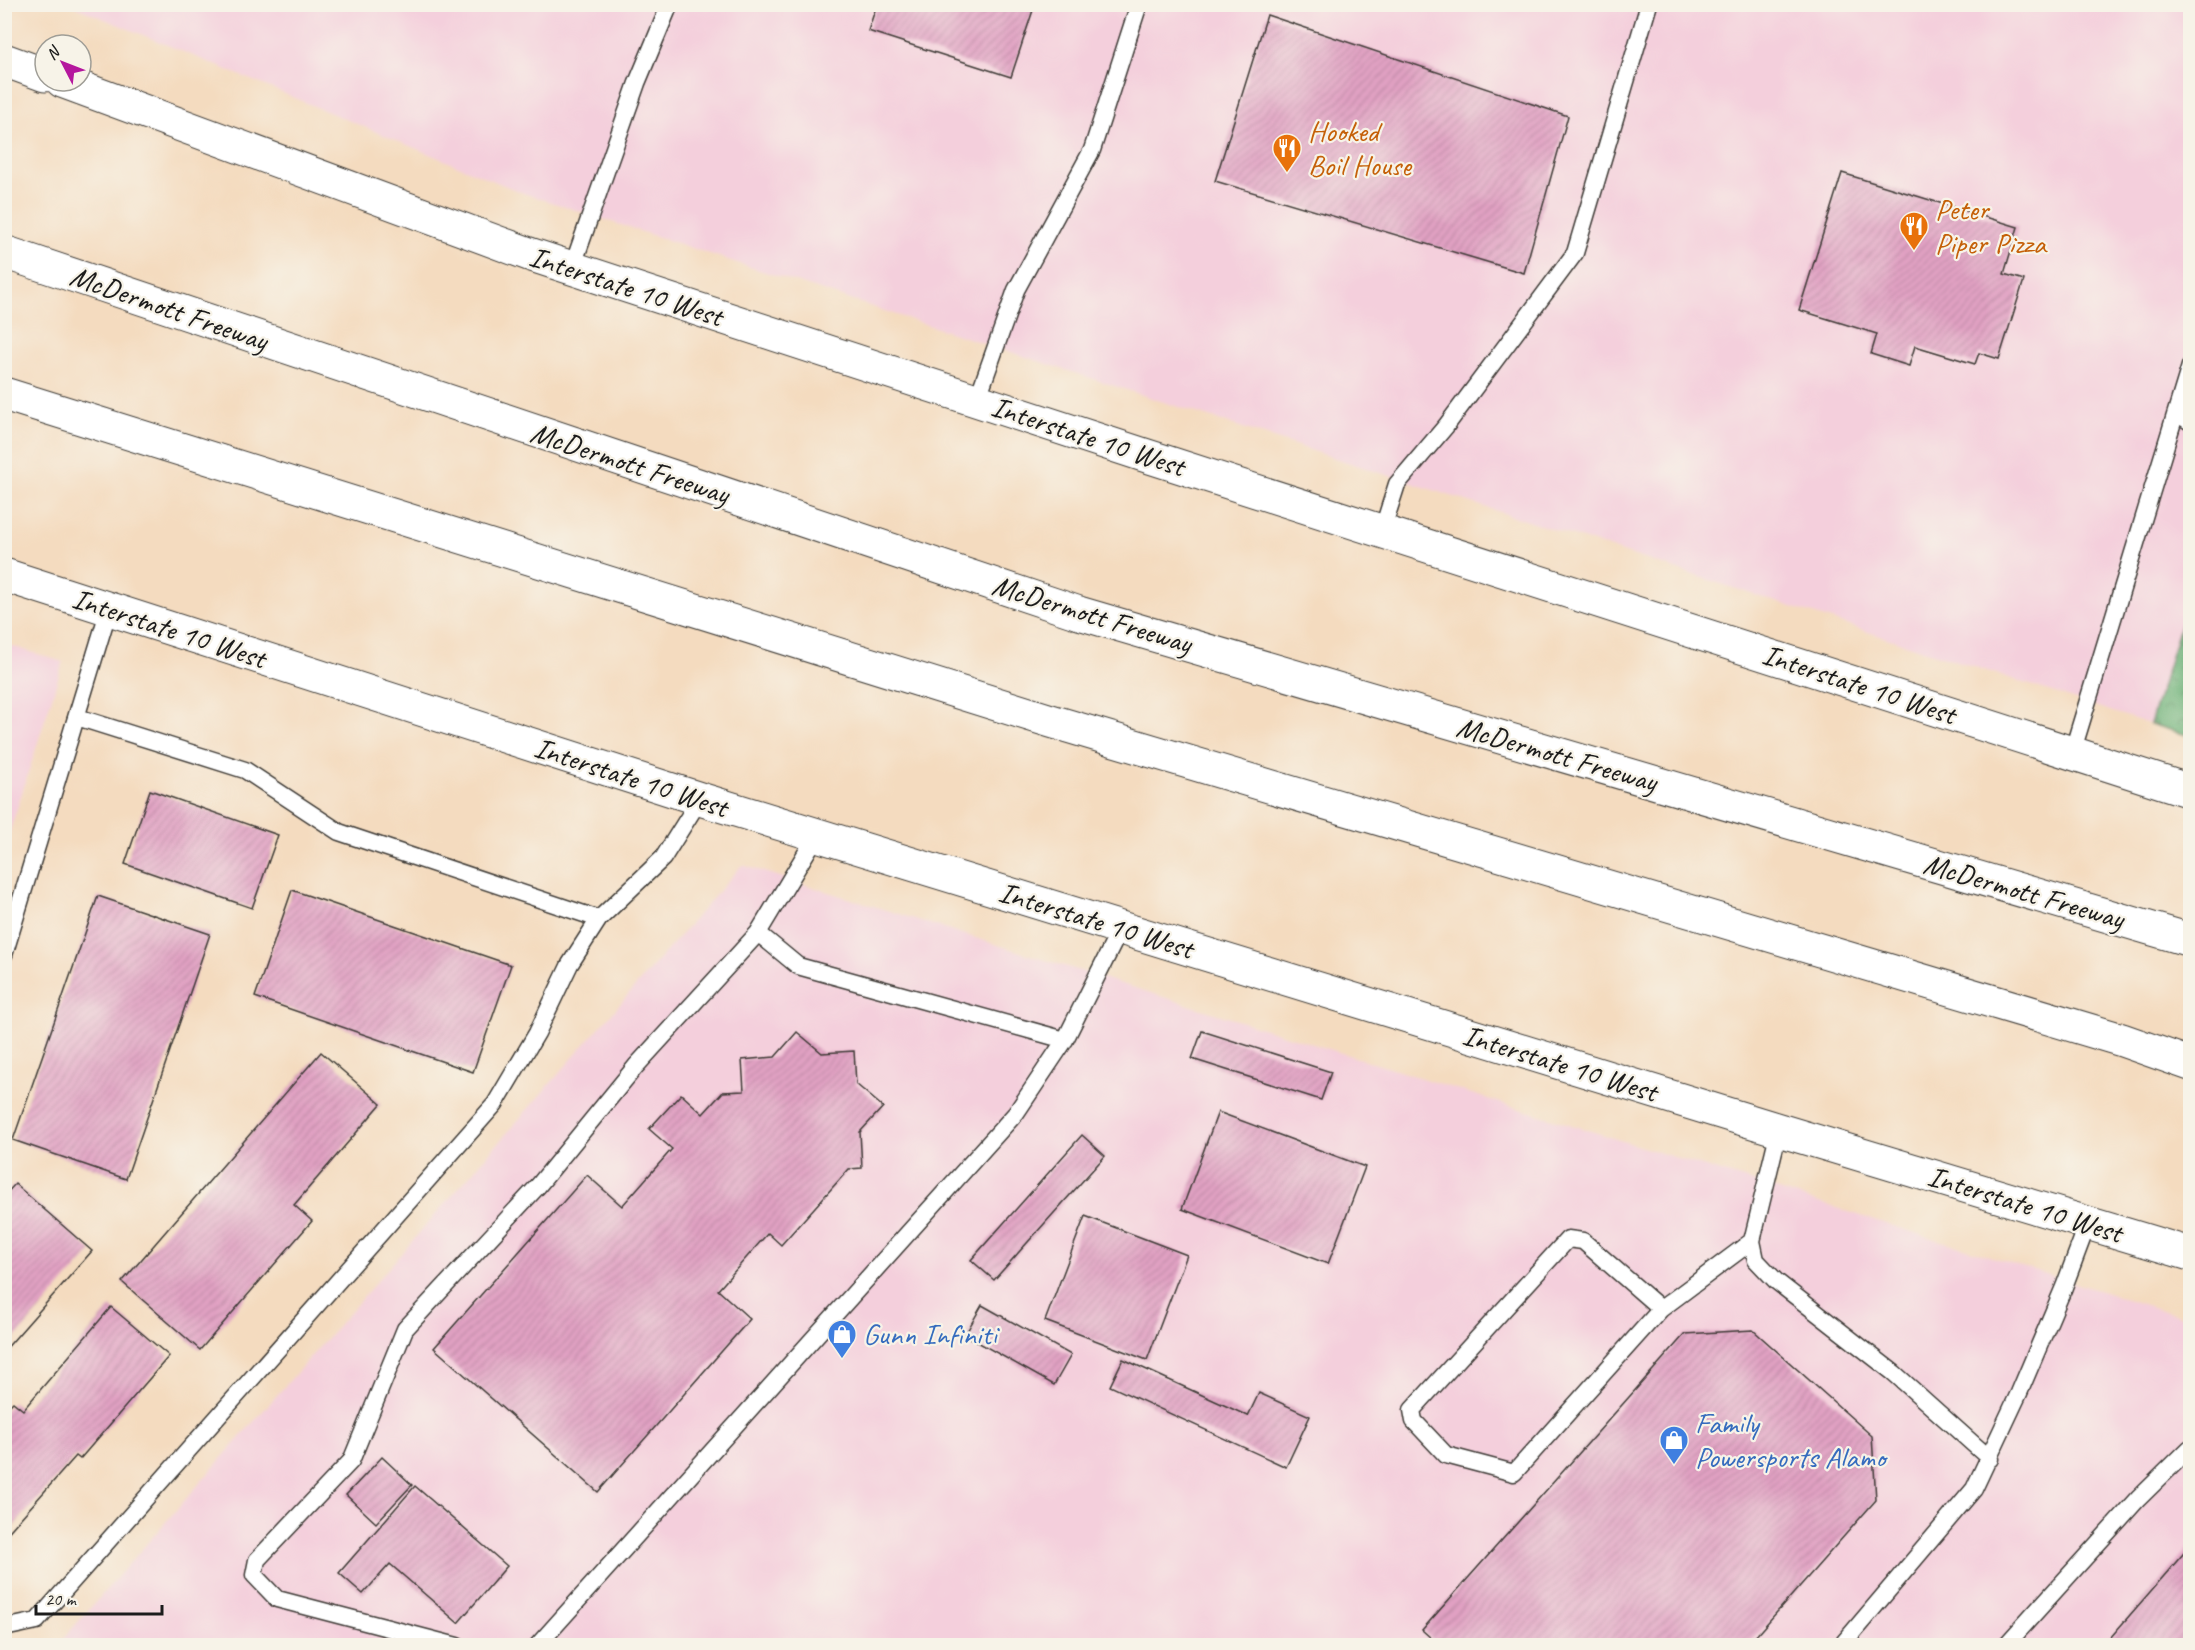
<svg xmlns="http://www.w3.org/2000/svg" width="2195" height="1650" viewBox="0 0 2195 1650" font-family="Caveat,sans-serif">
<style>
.built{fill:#f4cfdc}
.forest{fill:url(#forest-crowns);stroke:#446649;stroke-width:1.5}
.building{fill:url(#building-hatch)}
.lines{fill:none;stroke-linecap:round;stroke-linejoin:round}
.service-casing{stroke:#3c3934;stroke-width:19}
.secondary-casing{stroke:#3c3934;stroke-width:35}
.motorway-casing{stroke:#3c3934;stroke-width:35}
.service{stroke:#fff;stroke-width:16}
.secondary{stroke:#fff;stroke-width:33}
.motorway{stroke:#fff;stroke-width:33}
.labels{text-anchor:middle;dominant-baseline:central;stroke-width:4.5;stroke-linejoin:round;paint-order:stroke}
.food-label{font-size:30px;fill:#c56008;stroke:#f7f3e8;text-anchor:start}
.street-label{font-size:30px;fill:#1c1c1c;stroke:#f7f3e8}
.shop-label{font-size:30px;fill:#366cbe;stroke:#f7f3e8;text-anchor:start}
</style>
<defs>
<pattern id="forest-crowns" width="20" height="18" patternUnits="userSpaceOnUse" patternTransform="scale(1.5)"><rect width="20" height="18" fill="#6bb076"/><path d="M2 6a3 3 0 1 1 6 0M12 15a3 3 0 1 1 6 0" fill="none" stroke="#578e60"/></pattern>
<pattern id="building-hatch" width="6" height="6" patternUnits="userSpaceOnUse" patternTransform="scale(1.5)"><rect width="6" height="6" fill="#e1a1c3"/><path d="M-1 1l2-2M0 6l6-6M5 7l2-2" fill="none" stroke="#c08aa7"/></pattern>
</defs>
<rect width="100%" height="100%" fill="#f7f3e8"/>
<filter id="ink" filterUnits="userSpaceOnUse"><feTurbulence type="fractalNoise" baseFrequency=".0167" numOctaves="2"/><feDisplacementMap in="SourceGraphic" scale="12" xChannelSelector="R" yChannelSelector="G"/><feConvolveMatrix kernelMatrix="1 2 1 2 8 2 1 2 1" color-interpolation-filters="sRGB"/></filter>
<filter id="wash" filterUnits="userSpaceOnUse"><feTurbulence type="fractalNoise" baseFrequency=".008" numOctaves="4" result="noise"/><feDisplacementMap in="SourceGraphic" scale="24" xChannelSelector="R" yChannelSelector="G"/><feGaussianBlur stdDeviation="1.35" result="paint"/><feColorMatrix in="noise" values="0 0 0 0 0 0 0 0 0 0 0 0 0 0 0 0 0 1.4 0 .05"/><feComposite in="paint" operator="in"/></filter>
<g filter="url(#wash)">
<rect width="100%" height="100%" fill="#f4dbbf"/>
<path class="built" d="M71 5H2190V595L2150 724 523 193Z
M5 644 63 662 5 847 4 644Z
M742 865 2190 1319V1645L57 1646Z"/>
<path class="forest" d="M2190 595V736L2150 724Z"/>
<g id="blocks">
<path class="building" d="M877 4H1035L1011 77 868 31Z
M1267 15 1568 116 1524 273 1215 181Z
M1842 173 2018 227 2004 274 2024 280 1999 359 1979 353 1975 364 1915 346 1909 366 1871 354 1877 334 1799 310Z
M150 790 278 835 252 908 125 864Z
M292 890 511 965 473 1072 255 997Z
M98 896 210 934 126 1179 13 1140Z
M1202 1031 1331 1072 1321 1100 1192 1059Z
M797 1032 822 1053 854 1051 856 1084 883 1107 860 1132 862 1168 849 1169 781 1245 768 1233 718 1290 750 1319 598 1492 434 1348 587 1175 622 1206 672 1149 649 1129 681 1094 703 1114 723 1092 744 1091 742 1060 775 1057Z
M321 1052 381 1104 294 1205 312 1221 200 1350 122 1282Z
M1218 1112 1365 1167 1328 1264 1182 1209Z
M1082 1135 1105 1156 994 1280 971 1260Z
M15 1184 92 1251 4 1351V1196Z
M1085 1216 1187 1255 1147 1360 1045 1321Z
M982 1305 1071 1355 1054 1385 965 1335Z
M111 1307 169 1356 80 1459 76 1456 4 1537V1411L13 1402 23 1410Z
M1753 1330 1872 1436 1876 1500 1747 1646H1440L1422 1630 1685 1334Z
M1123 1359 1248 1416 1259 1393 1310 1416 1286 1467 1110 1386Z
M382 1457 412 1485 376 1523 346 1495Z
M415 1486 507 1566 458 1623 390 1564 363 1594 339 1573Z
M2190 1546V1646H2103Z"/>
</g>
</g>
<g filter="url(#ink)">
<use href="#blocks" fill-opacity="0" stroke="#3c3934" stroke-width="1.5"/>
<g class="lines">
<g class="service-casing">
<path id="service" d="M572 268 637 83 670 4
M977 400 1016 290 1092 150 1139 4
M2177 413 2190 422
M1382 531 1397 484 1446 426 1575 253 1649 4
M77 717 245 770 339 832 599 919
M2072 753 2190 366
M758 933 798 966 1065 1040
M4 955 109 609
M1779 1130 1752 1241 1756 1260 1776 1281 1894 1373 1990 1459
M1661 1309 1514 1473 1446 1455 1414 1421 1412 1410 1568 1239 1583 1241 1661 1309 1752 1241
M4 1628 37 1621 495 1104 537 1033 570 964 599 919 663 858 700 799
M457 1646 277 1599 254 1575 257 1560 351 1461 405 1329 538 1186 636 1066 758 933 817 835
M537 1646 1016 1113 1065 1040 1121 928
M1841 1646 1974 1489 2019 1393 2064 1287 2088 1223
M2005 1646 2138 1499 2190 1448"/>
</g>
<g class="secondary-casing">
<path id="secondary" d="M4 60 45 75
M62 81 529 254 1144 455 2190 791
M4 575 700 799 1779 1130 2190 1254"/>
</g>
<g class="motorway-casing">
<path id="motorway" d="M4 252 1079 613 2190 940
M4 394 1051 721 2122 1040 2190 1064"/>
</g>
<use href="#service" class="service"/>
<use href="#secondary" class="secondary"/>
<use href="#motorway" class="motorway"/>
</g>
</g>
<defs>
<g id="restaurant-pin" transform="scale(1.5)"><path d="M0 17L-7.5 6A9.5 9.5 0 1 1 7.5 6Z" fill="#e8710a" stroke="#f7f3e8"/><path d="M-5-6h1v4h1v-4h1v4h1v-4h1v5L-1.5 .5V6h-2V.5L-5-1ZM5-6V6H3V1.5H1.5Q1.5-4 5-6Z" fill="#fff"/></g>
<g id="shop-pin" transform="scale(1.5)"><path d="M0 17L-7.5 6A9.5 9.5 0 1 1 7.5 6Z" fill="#3f7fe0" stroke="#f7f3e8"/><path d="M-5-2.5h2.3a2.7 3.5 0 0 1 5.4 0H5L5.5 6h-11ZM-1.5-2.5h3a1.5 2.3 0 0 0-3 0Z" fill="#fff"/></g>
</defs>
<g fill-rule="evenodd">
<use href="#restaurant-pin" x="1287" y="148"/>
<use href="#restaurant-pin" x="1914" y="226"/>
<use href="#shop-pin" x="842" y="1334"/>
<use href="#shop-pin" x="1674" y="1440"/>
</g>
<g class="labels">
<g class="food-label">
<text x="1308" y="131">Hooked<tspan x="1308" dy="34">Boil House</tspan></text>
<text x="1935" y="209">Peter<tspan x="1935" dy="34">Piper Pizza</tspan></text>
</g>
<g class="street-label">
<text transform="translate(626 286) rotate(18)">Interstate 10 West</text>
<text transform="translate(169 308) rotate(19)">McDermott Freeway</text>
<text transform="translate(1088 436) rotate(18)">Interstate 10 West</text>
<text transform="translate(630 463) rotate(18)">McDermott Freeway</text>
<text transform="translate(1092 614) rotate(17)">McDermott Freeway</text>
<text transform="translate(169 628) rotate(18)">Interstate 10 West</text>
<text transform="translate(1859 684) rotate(18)">Interstate 10 West</text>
<text transform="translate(1557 754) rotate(16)">McDermott Freeway</text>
<text transform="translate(631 777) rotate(18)">Interstate 10 West</text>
<text transform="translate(2024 891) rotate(16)">McDermott Freeway</text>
<text transform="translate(1096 920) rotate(17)">Interstate 10 West</text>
<text transform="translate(1560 1063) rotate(17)">Interstate 10 West</text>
<text transform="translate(2025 1204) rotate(17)">Interstate 10 West</text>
</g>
<g class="shop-label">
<text x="863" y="1334">Gunn Infiniti</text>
<text x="1695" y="1423">Family<tspan x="1695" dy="34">Powersports Alamo</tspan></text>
</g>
</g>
<rect width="2195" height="1650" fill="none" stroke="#f7f3e8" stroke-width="24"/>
<g transform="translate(63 63) rotate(312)"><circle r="28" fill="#f7f3e8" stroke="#9f9d96" stroke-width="1.5"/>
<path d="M0-4.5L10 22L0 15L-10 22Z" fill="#b5179e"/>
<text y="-9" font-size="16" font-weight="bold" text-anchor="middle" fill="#1c1c1c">N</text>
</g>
<path d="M36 1605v9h126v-9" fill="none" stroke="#1c1c1c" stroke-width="3"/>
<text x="45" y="1605" font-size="18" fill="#1c1c1c" stroke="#f7f3e8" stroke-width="4.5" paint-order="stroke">20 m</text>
</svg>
